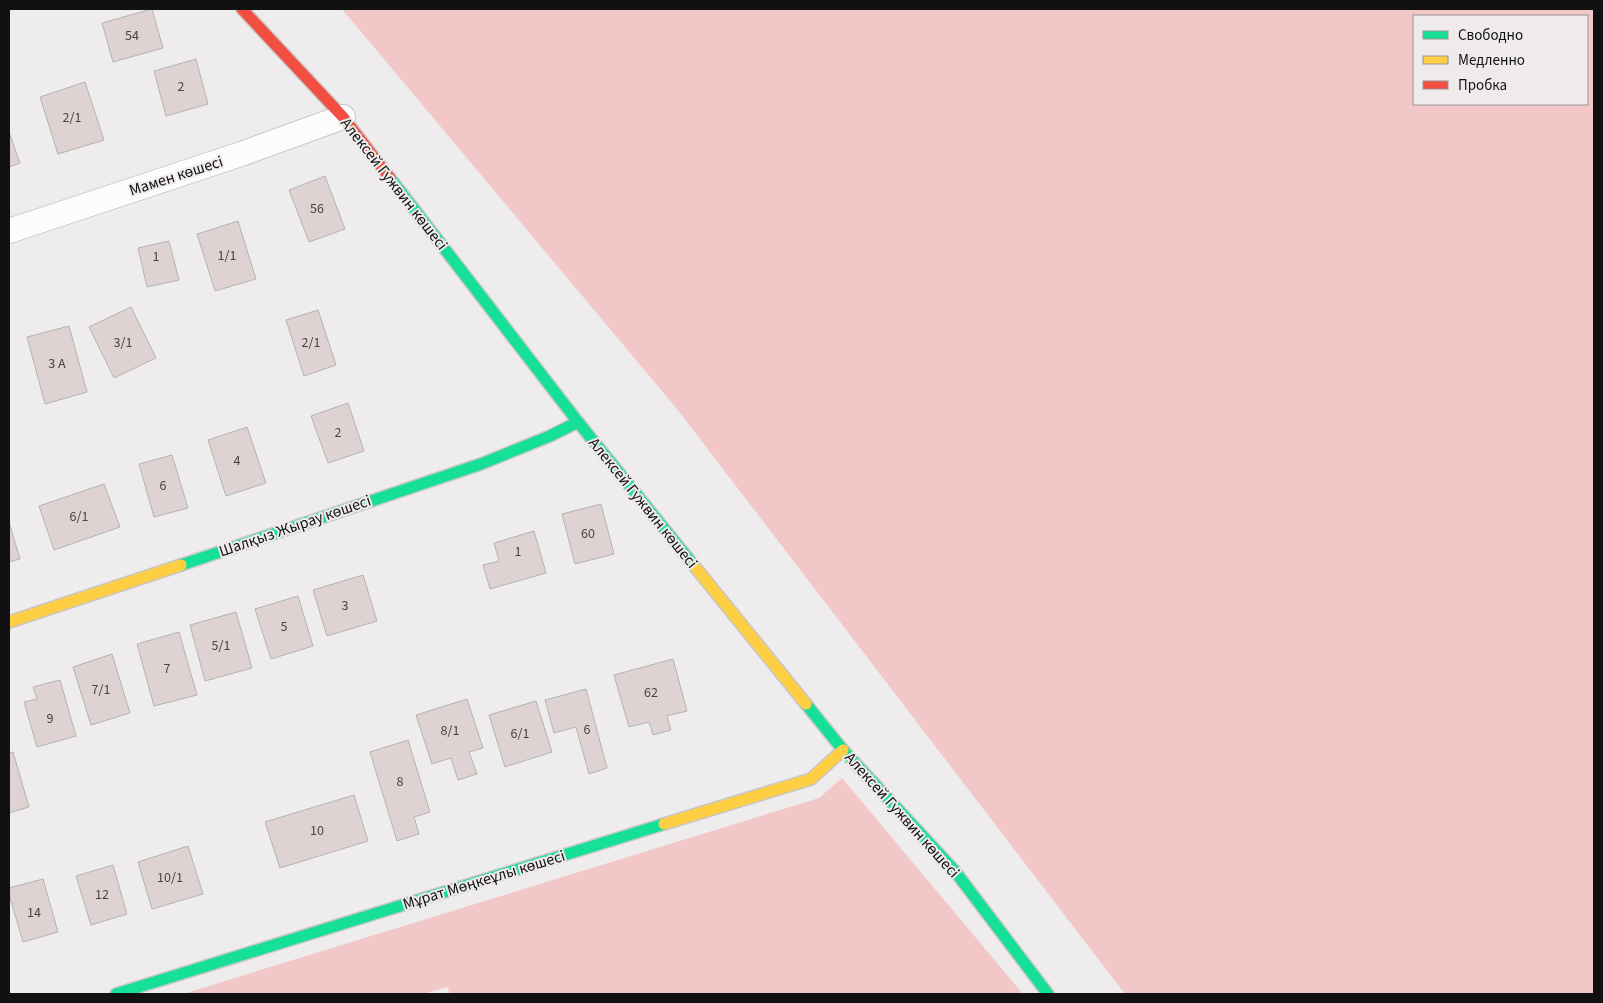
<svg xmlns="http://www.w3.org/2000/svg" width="1603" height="1003" viewBox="0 0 1603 1003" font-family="'Source Sans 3',sans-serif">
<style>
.green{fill:#f2c7c8;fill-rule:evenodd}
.building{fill:#ded2d3;stroke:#b4b3b3}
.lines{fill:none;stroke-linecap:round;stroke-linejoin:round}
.street-casing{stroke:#c8c6c6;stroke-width:26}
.fast-casing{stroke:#c8c6c6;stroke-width:14}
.slow-casing{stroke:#c8c6c6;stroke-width:14}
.jam-casing{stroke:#c8c6c6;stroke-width:14}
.street{stroke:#fcfcfc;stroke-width:24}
.fast{stroke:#16e098;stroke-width:11}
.slow{stroke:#ffcf43;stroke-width:11}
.jam{stroke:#f24e42;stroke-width:11}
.labels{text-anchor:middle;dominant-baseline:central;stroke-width:4;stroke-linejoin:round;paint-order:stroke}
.number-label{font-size:14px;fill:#484444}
.street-label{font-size:16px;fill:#121111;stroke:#efebeb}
</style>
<rect width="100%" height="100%" fill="#eeecec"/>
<path class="green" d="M342 9H1594V994H1125L677 409ZM1414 16H1587V104H1414Z
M842 778 1023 994H450L447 987 424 994H183L819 798Z"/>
<path class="building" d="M152 9 163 48 113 62 102 23Z
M196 59 208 104 166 116 154 71Z
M85 82 104 140 58 154 40 97Z
M9 132 20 163 9 167Z
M325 176 345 229 309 242 289 190Z
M238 221 256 279 215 291 197 234Z
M169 241 179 280 147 287 138 248Z
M131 307 156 358 114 378 89 327Z
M318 310 336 365 304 376 286 320Z
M69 326 87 392 45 404 27 337Z
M348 403 364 451 328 463 311 416Z
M247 427 266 483 226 496 208 440Z
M172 455 188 508 154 517 139 464Z
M104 484 120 527 54 550 39 506Z
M601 504 614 554 575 564 562 514Z
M9 522 20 559 9 562Z
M534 531 546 573 490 589 483 565 499 561 494 543Z
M363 575 377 621 327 636 313 590Z
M298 596 313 646 271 659 255 609Z
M236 612 252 668 205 681 190 625Z
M179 632 197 695 154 706 137 644Z
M112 654 130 713 91 725 73 667Z
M673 659 687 711 667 716 671 730 653 735 649 722 629 727 614 675Z
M60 680 76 736 37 747 24 702 37 699 33 687Z
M586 689 607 768 589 774 576 727 554 733 545 700Z
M467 699 483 748 469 752 477 774 458 780 451 758 432 764 416 715Z
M536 701 552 752 505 767 489 715Z
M408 740 430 812 414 817 419 834 397 841 370 752Z
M13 752 29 807 9 813V753Z
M354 795 368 841 280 868 265 822Z
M188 846 203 894 152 909 138 862Z
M113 865 127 914 91 925 76 876Z
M43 879 58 932 23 942 9 894V888Z"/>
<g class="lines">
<g class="street-casing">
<path id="street" d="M9 231 241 154 343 117"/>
</g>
<g class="fast-casing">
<path id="fast" d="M390 178 578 422 695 567
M181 565 481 464 550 436 578 422
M806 704 843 750 954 870 1048 994
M116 994 664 824"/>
</g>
<g class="slow-casing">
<path id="slow" d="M695 567 806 704
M9 622 181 565
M664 824 811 779 843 750"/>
</g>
<g class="jam-casing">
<path id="jam" d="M242 9 343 117 390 178"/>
</g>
<use href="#street" class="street"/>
<use href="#fast" class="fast"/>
<use href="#slow" class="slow"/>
<use href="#jam" class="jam"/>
</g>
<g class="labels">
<g class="number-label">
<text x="132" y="36">54</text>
<text x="181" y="87">2</text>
<text x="72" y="118">2/1</text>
<text x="317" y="209">56</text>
<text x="227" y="256">1/1</text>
<text x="156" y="257">1</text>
<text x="123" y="343">3/1</text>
<text x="311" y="343">2/1</text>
<text x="57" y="364">3 А</text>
<text x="338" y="433">2</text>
<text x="237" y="461">4</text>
<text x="163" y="486">6</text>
<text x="79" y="517">6/1</text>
<text x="588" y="534">60</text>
<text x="518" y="552">1</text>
<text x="345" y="606">3</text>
<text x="284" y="627">5</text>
<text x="221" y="646">5/1</text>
<text x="167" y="669">7</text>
<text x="101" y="690">7/1</text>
<text x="651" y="693">62</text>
<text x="50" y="719">9</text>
<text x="587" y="730">6</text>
<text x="450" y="731">8/1</text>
<text x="520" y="734">6/1</text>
<text x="400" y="782">8</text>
<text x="317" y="831">10</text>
<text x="170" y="878">10/1</text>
<text x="102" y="895">12</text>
<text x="34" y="913">14</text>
</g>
<g class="street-label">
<text transform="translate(176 176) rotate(-18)">Мамен көшесі</text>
<text transform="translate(394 184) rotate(52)">Алексей Гужвин көшесі</text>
<text transform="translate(643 503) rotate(51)">Алексей Гужвин көшесі</text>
<text transform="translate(295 526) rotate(-19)">Шалқыз Жырау көшесі</text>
<text transform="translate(902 815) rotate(48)">Алексей Гужвин көшесі</text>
<text transform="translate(484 880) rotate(-17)">Мұрат Мөңкеұлы көшесі</text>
</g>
</g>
<rect width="1603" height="1003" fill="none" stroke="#121111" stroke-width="20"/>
<rect x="1413" y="15" width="175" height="90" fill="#efebeb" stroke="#979494"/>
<rect x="1423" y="31" width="25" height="8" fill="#16e098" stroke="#979494"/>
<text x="1458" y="40" font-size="15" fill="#121111">Свободно</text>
<rect x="1423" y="56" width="25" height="8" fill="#ffcf43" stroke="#979494"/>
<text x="1458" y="65" font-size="15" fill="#121111">Медленно</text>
<rect x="1423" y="81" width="25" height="8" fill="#f24e42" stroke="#979494"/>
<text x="1458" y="90" font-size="15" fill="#121111">Пробка</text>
</svg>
